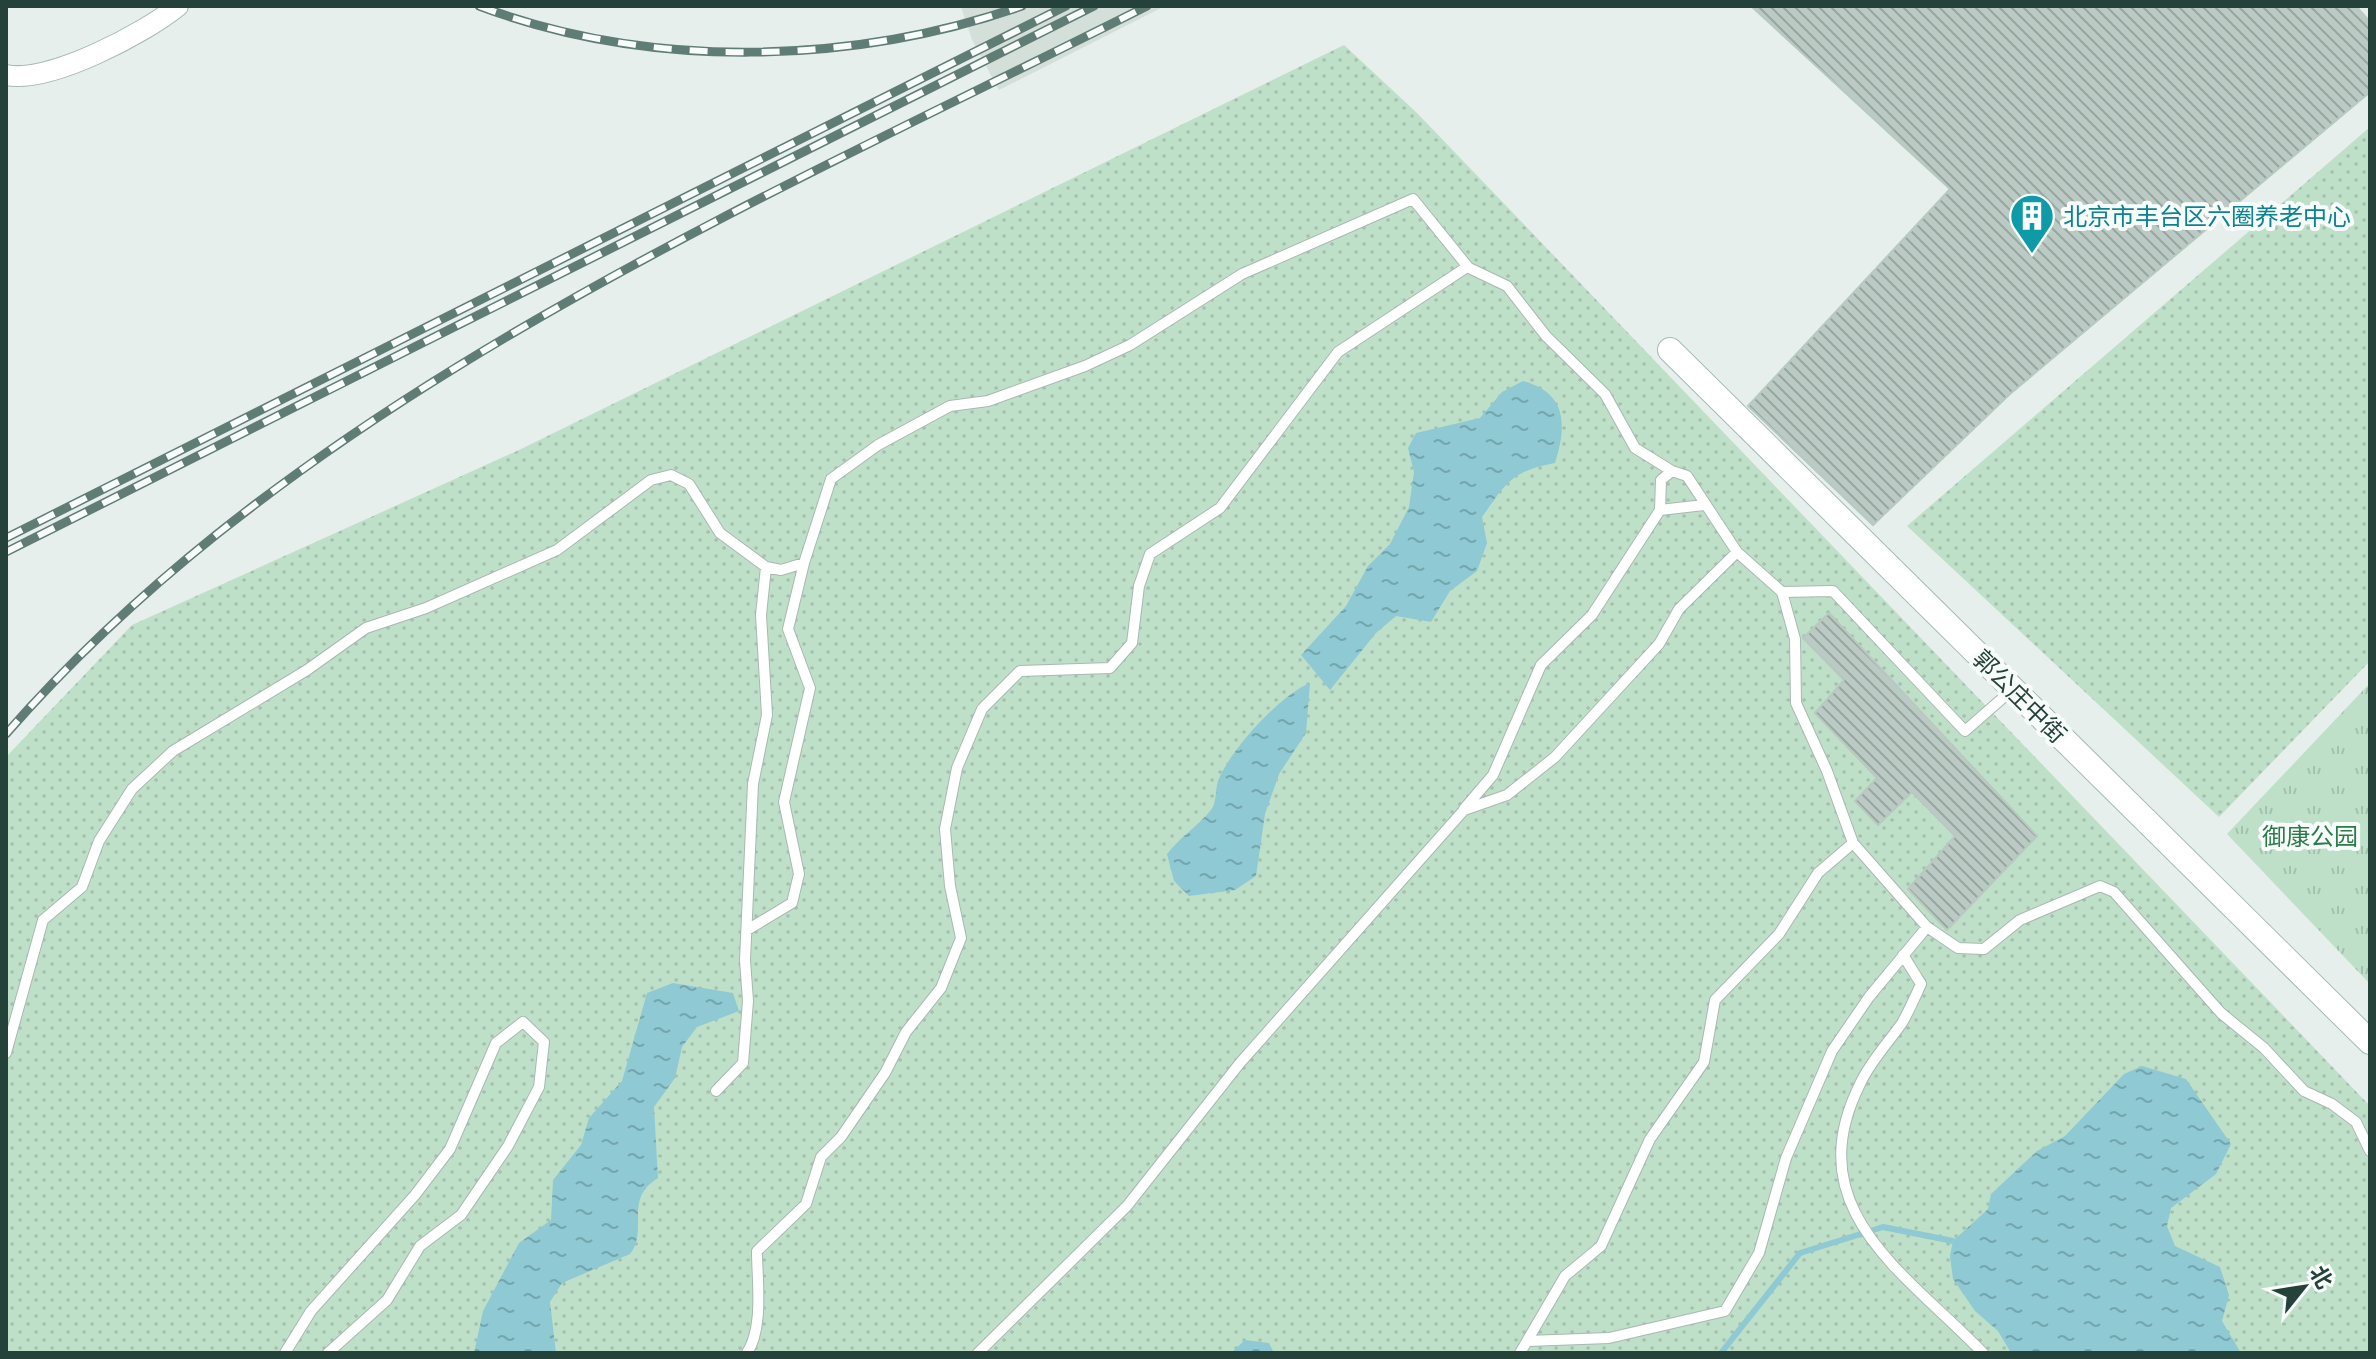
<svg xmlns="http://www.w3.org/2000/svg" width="2376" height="1359" viewBox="0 0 2376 1359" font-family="'Archivo Narrow','Noto Sans SC',sans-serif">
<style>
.built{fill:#d4dfda}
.grass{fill:url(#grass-dots)}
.park{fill:url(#park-tufts)}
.water{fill:url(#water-ripples)}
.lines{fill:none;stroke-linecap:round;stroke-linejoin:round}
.stream{stroke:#8ec9d4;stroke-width:6}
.building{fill:url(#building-back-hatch);stroke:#b8c9c2;stroke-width:2}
.lane-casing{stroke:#a8b8b2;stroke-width:12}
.street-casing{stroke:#a8b8b2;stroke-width:22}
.secondary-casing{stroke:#a4bbb3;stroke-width:26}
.lane{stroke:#fff;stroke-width:10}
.street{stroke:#fff;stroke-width:20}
.secondary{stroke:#fff;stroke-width:24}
.rail-casing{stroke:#5f7d75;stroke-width:9}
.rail{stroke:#f7fbf9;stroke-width:6;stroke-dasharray:18;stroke-linecap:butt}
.labels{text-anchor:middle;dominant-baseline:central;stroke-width:8;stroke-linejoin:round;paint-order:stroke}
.culture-label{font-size:24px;fill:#0d838f;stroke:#f7fbf9;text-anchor:start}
.street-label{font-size:24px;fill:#24423a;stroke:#f7fbf9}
.park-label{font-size:24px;fill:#2d7a4b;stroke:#f7fbf9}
</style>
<defs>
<pattern id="grass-dots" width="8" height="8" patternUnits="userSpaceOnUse" patternTransform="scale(2)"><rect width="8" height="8" fill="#bfe0c8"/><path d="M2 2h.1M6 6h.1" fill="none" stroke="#a4c1ad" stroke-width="1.8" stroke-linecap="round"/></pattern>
<pattern id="park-tufts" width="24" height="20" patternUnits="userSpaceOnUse" patternTransform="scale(2)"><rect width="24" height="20" fill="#bfe0c8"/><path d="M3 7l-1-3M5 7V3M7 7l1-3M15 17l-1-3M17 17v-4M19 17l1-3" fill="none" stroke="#a4c1ad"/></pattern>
<pattern id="water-ripples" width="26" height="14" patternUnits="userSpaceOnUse" patternTransform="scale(2)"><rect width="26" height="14" fill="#8ec9d4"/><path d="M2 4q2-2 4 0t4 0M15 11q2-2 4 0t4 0" fill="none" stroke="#74a5ad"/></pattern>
<pattern id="building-back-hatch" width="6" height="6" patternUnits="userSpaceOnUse" patternTransform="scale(2)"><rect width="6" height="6" fill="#bbcac4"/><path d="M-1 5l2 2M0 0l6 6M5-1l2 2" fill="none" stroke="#98a6a0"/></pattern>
</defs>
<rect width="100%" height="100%" fill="#e6efeb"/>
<path class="built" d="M1165 6 999 90 972 40 961 7Z"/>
<path class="grass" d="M1344 45 1417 113 2370 1106V1353H6V757L132 625 519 450Z
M2370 127V661L2219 817 1907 526Z"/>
<path class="park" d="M2370 683V984L2227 834Z"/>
<path class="water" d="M1523 381C1567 393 1567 425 1555 463 1512 471 1507 482 1482 517L1487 543 1477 571 1450 591 1431 622 1396 616 1376 633 1330 690 1301 655 1346 606 1368 566 1390 544 1409 507 1414 472 1408 448 1416 433 1480 418 1502 392Z
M1310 683 1306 733 1279 774 1265 814 1256 876 1235 890 1189 896 1174 881 1167 854C1180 837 1198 826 1211 810 1217 803 1215 790 1218 781 1230 750 1280 695 1310 683Z
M673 983 733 993 739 1011 697 1027 682 1047 675 1078 654 1107 658 1178C623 1199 649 1230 630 1254L562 1283 550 1302 556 1353H474L483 1311 519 1243 551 1220 553 1180 581 1145 589 1118 622 1081 647 993Z
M2142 1066 2186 1079 2231 1144 2216 1174 2171 1208 2167 1226 2175 1246 2220 1267 2229 1295 2222 1321 2241 1353H2011L1998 1331 1975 1311 1953 1279 1950 1256 1953 1241 1988 1209 1991 1194 2037 1151 2065 1136 2124 1074Z
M1245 1340 1269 1343 1274 1353H1231Z"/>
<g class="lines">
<path class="stream" d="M1721 1353 1800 1253 1883 1227 1953 1241"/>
</g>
<path class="building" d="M1751 6H2356L2370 22V92L2010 394 1873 525 1748 406 1950 189Z
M1829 613 2037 836 1947 930 1908 889 1955 836 1912 792 1878 825 1855 801 1877 778 1815 713 1844 680 1803 638Z"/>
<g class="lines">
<g class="lane-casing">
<path id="lane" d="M1704 505 1660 510 1661 480 1672 471 1687 476 1737 552 1782 592 1833 591 1965 731 2013 689
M1782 592 1795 639 1796 703 1827 771 1853 843 1927 927 1958 948 1984 949 2020 920 2100 886 2114 892 2221 1013 2264 1048 2304 1091 2332 1104 2356 1122 2370 1151
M1464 809 1493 775 1541 665 1592 615 1660 510
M747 930 792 903 799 874 784 802 810 688 788 629 804 563
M1903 955 1921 984C1915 997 1909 1011 1902 1023 1888 1043 1870 1062 1860 1084 1797 1210 1906 1273 1983 1353
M6 1053 43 920 82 887 99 841 132 789 173 751 307 670 366 628 426 608 557 550 651 480 671 475 689 484 720 533 766 567 781 570 804 563 831 479 878 445 950 406 988 401 1085 366 1130 345 1242 274 1413 199 1468 267
M716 1091 743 1063 748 1001 745 960 753 784 767 715 761 615 766 567
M1527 1341 1565 1276 1601 1246 1650 1139 1704 1062 1715 1000 1779 934 1818 873 1853 843
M285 1353 311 1311 415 1195 450 1149 496 1043 523 1022 544 1042 539 1087 508 1146 461 1215 420 1246 387 1300 328 1353
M747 1353C764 1327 757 1281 757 1251L806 1204 821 1157 841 1137 885 1073 906 1032 941 988 961 938 950 886 945 829 957 768 982 709 1020 671 1110 668 1132 643 1139 586 1150 554 1220 508 1338 352 1467 267 1507 286 1546 336 1605 394 1635 448 1672 471
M978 1353 1127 1206 1240 1063 1464 810 1507 795 1555 757 1659 644 1679 609 1737 552
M1520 1353 1527 1341 1609 1338 1725 1311 1759 1253 1786 1158 1832 1051 1869 997 1927 927"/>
</g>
<g class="street-casing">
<path id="street" d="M6 75C49 84 145 33 178 6"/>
</g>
<g class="secondary-casing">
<path id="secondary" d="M1670 350 2370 1042"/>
</g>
<use href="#lane" class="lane"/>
<use href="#street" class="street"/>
<use href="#secondary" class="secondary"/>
<g class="rail-casing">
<path id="rail" d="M479 6C649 70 852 65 1022 6
M6 538 1066 6
M6 552 1094 6
M6 734C303 395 752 205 1147 6"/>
</g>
<use href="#rail" class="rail"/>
</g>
<defs>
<g id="building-pin" transform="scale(2.3)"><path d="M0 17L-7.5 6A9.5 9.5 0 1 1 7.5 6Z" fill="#0f9aa8" stroke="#f7fbf9"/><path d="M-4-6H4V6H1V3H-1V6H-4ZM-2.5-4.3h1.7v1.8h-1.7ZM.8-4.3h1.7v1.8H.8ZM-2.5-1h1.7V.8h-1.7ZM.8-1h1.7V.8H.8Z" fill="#fff"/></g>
</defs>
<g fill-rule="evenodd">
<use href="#building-pin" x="2032" y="216"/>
</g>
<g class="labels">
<g class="culture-label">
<text x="2063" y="216">北京市丰台区六圈养老中心</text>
</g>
<g class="street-label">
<text transform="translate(2020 696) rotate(45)">郭公庄中街</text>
</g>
<g class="park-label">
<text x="2310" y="836">御康公园</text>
</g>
</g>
<rect width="2376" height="1359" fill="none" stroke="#24423a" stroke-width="16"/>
<g transform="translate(2304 1287) rotate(60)" stroke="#f7fbf9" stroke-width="6" paint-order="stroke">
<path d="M0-6L14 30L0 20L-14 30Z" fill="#24423a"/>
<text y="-12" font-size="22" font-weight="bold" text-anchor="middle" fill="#24423a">北</text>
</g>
</svg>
